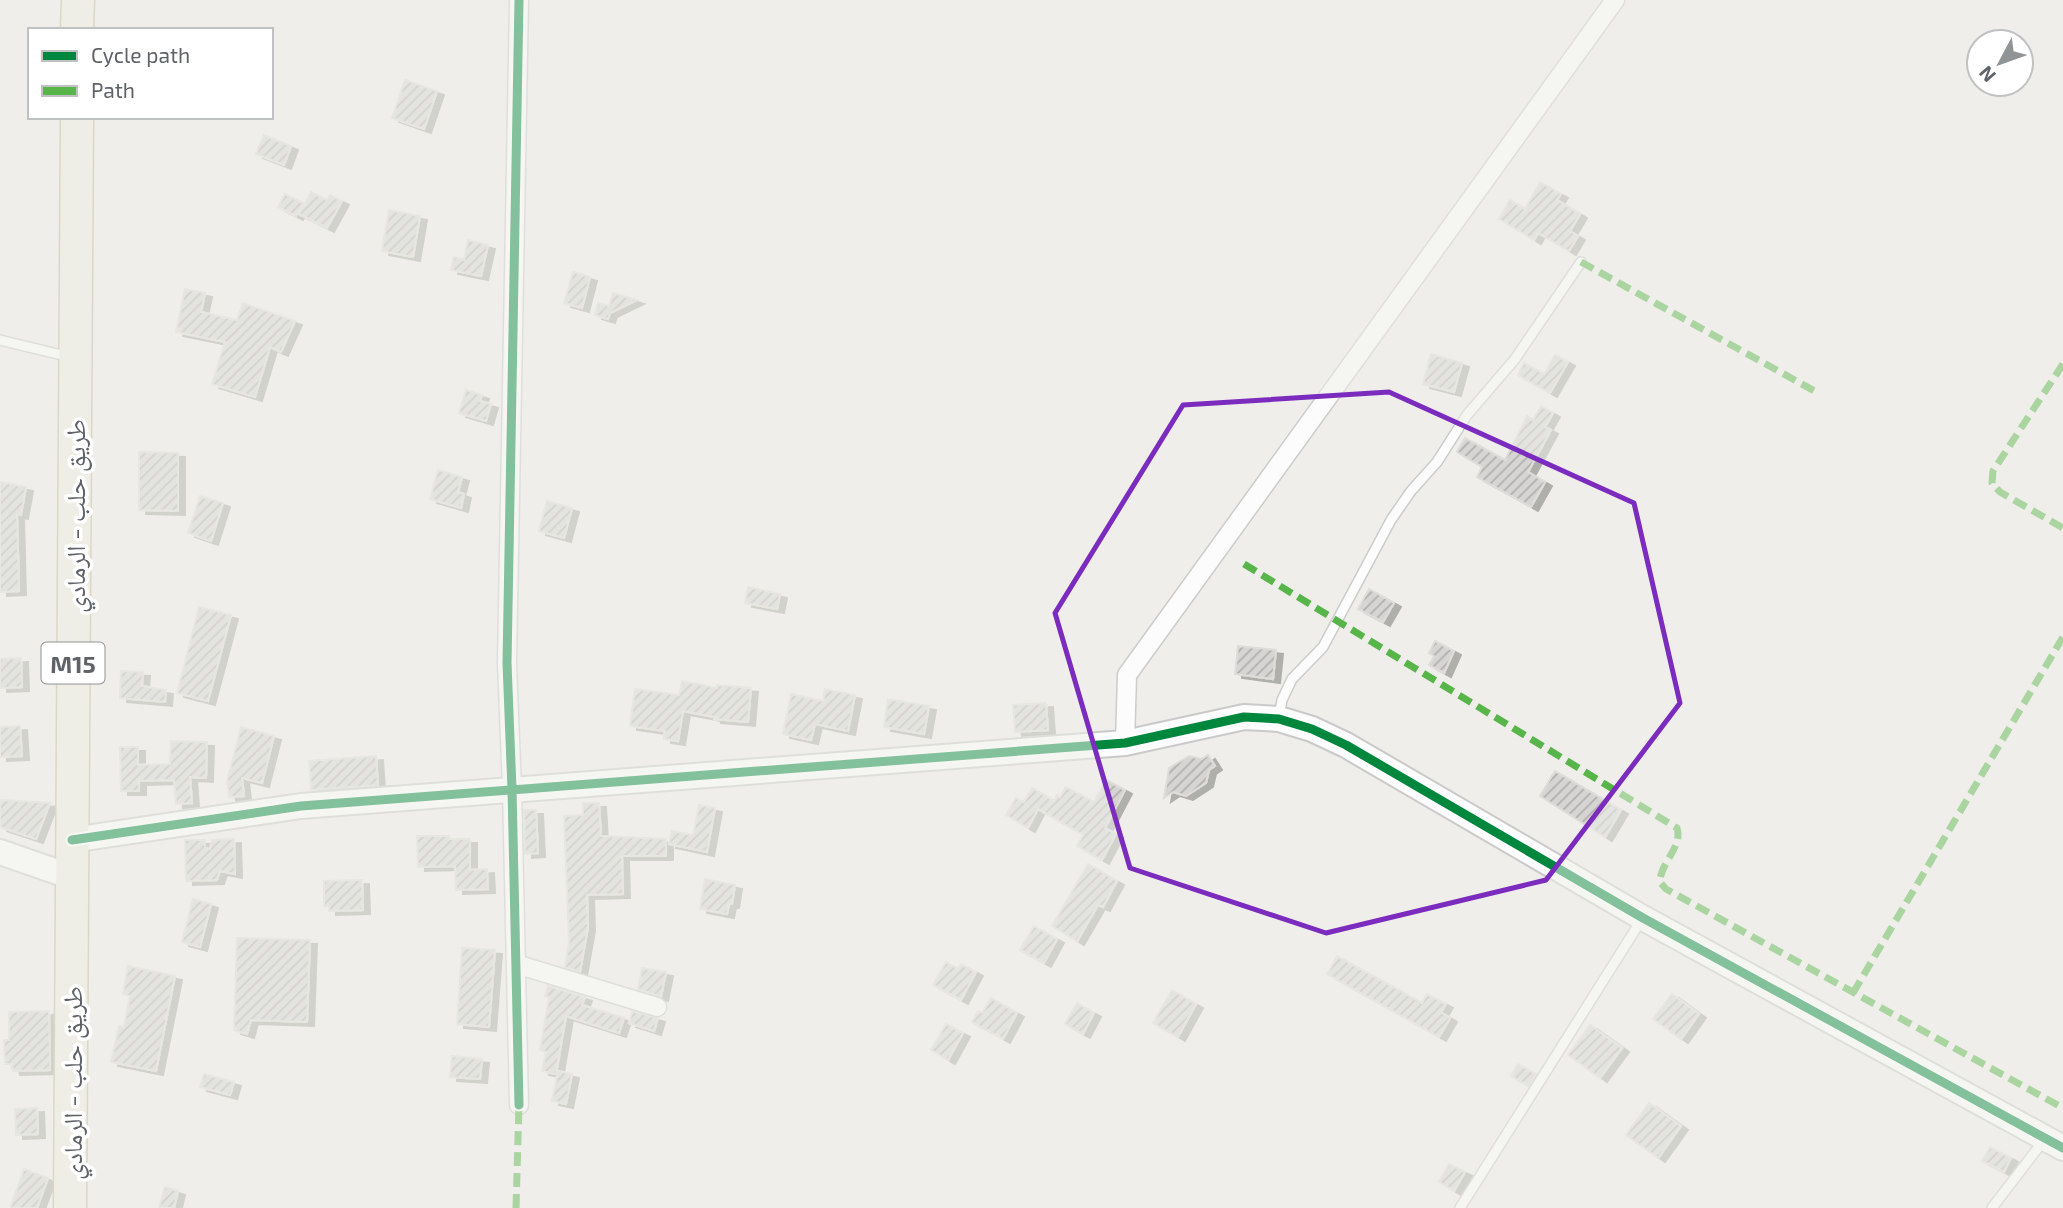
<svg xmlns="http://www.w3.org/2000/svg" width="2063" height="1208" viewBox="0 0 2063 1208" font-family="'Exo 2','Noto Naskh Arabic',sans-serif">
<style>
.building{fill:url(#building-hatch);stroke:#deddd9;stroke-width:2;filter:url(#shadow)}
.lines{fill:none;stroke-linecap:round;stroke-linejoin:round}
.lane-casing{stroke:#cbcccc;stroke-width:12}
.street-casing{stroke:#cbcccc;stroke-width:21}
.secondary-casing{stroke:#cacacb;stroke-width:28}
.highway-casing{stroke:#c8b996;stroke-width:35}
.lane{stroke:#fdfcfc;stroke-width:9}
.street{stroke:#fdfcfc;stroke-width:18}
.secondary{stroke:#fdfcfc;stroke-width:24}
.highway{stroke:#f0ede3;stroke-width:32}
.quiet{stroke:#58b549;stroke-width:7;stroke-dasharray:14 7;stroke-linecap:butt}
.cycleway-casing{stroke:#fff;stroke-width:13}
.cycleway{stroke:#00873e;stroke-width:9}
.marked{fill:none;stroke:#7b2cbf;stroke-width:5;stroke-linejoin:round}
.labels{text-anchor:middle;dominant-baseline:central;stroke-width:7;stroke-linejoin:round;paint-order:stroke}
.shield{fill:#fff;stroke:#8f9295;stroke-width:2}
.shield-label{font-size:24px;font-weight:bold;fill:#5f6368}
.street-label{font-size:26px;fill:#5f6368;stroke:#fff}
</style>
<defs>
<pattern id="building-hatch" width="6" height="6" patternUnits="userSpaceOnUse" patternTransform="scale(1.75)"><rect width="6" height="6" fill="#d6d5d3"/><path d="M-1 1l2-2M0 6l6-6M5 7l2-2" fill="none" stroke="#b1b0af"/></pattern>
<filter id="shadow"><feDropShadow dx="7" dy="4" stdDeviation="0" flood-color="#0004"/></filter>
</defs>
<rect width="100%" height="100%" fill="#efeeea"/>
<path class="building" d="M405 80 437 91 424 129 392 118Z
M264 135 291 146 284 165 256 154Z
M1540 182 1561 194 1557 200 1580 214 1570 231 1578 236 1569 251 1538 233 1534 240 1499 219 1510 200 1525 209Z
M311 192 327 200 330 195 342 201 327 228 299 214Z
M285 194 303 203 296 216 278 207Z
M389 210 420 216 413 257 382 251Z
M468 240 488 245 481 276 451 270 454 257 464 260Z
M573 272 590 277 582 308 564 303Z
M185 289 205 293 201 312 237 320 243 303 295 321 281 352 270 347 255 397 212 384 225 342 176 332Z
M613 293 637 300 610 313 608 319 595 315 598 303 609 306Z
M1431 354 1462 363 1454 392 1423 384Z
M1555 355 1568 362 1550 393 1518 375 1524 363 1544 374Z
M466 390 482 395 480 401 491 404 486 421 459 413Z
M1541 406 1553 413 1545 427 1551 430 1528 472 1545 482 1531 507 1477 477 1482 467 1457 452 1465 438 1505 460 1527 416 1533 420Z
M139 452 178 453V511L139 510Z
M438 470 462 477 458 492 464 494 461 508 430 499Z
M0 482 26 487 21 515 17 514 19 591 0 592Z
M200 496 223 503 211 541 188 533Z
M547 501 572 508 564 538 539 531Z
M748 587 780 594 777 609 745 603Z
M1369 589 1394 603 1383 622 1358 609Z
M199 607 231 615 208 701 177 693Z
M1435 641 1454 651 1444 673 1429 665 1434 656 1429 653Z
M1238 646 1276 650 1273 679 1235 674Z
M21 658 22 687 0 688V659Z
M121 671 143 672 142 686 166 690 165 702 120 698Z
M682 681 717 688V685L751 688 748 722 714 719V717L683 711 678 741 664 739 665 731 630 726 635 689 679 695Z
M825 689 855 695 848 731 815 724 811 740 783 734 791 694 823 701Z
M888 699 929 706 924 734 884 727Z
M1046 703 1048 730 1015 732 1013 705Z
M20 726 22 756 0 757V727Z
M241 727 274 736 262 783 242 778 244 796 229 797 227 781Z
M171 741 207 742 206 778 190 777 192 803 176 804 174 780 139 781V791H121L120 747H138V765L170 764Z
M1208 755 1215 766 1209 770 1206 783 1186 796 1173 792 1164 798 1169 768 1189 756 1202 759Z
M376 756 378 785 311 790 309 761Z
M1555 771 1621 810 1605 837 1540 796Z
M1106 780 1125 790 1105 828 1116 834 1102 860 1077 846 1083 835 1038 809 1028 828 1006 815 1016 798 1024 802 1032 788 1054 801 1057 795 1060 797 1066 787 1094 802Z
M0 800 50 803 36 839 0 827Z
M583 803H599L601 836 666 839V856H622L623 894 587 895 588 927 580 972 565 967 569 942 564 816 583 815Z
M699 805 715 808 707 852 669 844 672 831 693 835Z
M524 810H536L538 853 525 854Z
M417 836H449V839H470V870L487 869 488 889 456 890 455 866 418 867Z
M234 839 235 874 220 871 217 880 186 881 185 840H205V848L210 849 212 840Z
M1088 864 1117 881 1103 907 1098 905 1077 941 1052 926Z
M705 879 735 885 732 904H729L727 914 700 909Z
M362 880 363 910 329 911V906H324V881Z
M193 899 211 904 200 947 182 942Z
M1034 926 1057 939 1044 963 1020 950Z
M237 938 310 940 307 1022 251 1020 247 1034 234 1030Z
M462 948 495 950 489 1027 457 1024Z
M1337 956 1422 1003 1427 994 1446 1004 1441 1012 1450 1018 1439 1037 1327 974Z
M946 962 958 969 961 964 976 972 961 1000 933 985Z
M128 966 175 976 156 1071 111 1062 119 1026 124 1027 130 996 123 994Z
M642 968 666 972 661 997 638 989Z
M548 986 585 997 582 1005 624 1018 619 1033 566 1016 556 1074 542 1071 546 1052 540 1050 549 997 545 996Z
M1172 990 1196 1004 1178 1037 1153 1023Z
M1672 994 1699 1014 1681 1039 1653 1019Z
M991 998 1017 1013 1003 1039 972 1022 978 1011 982 1013Z
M1077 1003 1094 1013 1083 1034 1065 1024Z
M49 1011 50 1070 13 1071 12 1064H5L4 1040H9V1012Z
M632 1011 658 1018 654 1031 629 1023Z
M946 1024 963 1033 948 1060 931 1050Z
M1590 1025 1622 1048 1600 1078 1568 1055Z
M452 1056 482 1059 480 1079 450 1077Z
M1518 1064 1536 1074 1529 1086 1511 1076Z
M558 1071 572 1074 566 1104 552 1101Z
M204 1074 234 1082 230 1095 200 1087Z
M1649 1103 1681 1126 1658 1158 1626 1135Z
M37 1108 38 1134 16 1135 15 1109Z
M1990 1147 2011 1158 2004 1172 1982 1161Z
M1449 1164 1465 1172 1454 1191 1439 1182Z
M24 1169 48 1178 37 1208H10Z
M165 1187 178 1191 174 1208H159Z"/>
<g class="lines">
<g class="lane-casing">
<path id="lane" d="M0 340 70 357
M1279 717 1282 700 1292 679 1323 647 1391 520 1411 491 1437 462 1467 415 1515 359 1581 262
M1460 1208 1642 919
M1992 1208 2044 1140"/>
</g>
<g class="street-casing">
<path id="street" d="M519 0 507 663 512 789 519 1105
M1125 743 1127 675 1615 0
M516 964 657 1007"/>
</g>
<g class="secondary-casing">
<path id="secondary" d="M72 840 301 806 1125 743 1244 717 1279 719 1312 729 1346 745 1643 918 2063 1148
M0 852 72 877"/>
</g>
<g class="highway-casing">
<path id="highway" d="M77 30 78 0
M70 1208 77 117"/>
</g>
<use href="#lane" class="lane"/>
<use href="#street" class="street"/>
<use href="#secondary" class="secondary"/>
<use href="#highway" class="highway"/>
<path class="quiet" d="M1581 262 1820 394
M2063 364 1993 471 1992 483 2000 492 2063 528
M1244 564 1677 828C1683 847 1660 863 1660 882L1666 889 2063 1108
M1853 993 2063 637
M516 1208 519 1105"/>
<g class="cycleway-casing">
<path id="cycleway" d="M519 0 507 663 512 789 519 1105
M72 840 301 806 1125 743 1244 717 1279 719 1312 729 1346 745 1643 918 2063 1148"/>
</g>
<use href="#cycleway" class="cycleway"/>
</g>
<path d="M0 0H2063V1208H0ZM1389 392 1634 503 1680 703 1546 880 1326 933 1130 868 1055 613 1183 405Z" fill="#efeeea" fill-opacity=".55" fill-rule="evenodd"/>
<path class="marked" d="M1389 392 1634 503 1680 703 1546 880 1326 933 1130 868 1055 613 1183 405Z"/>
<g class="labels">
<rect class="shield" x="41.5" y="642.5" width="63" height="41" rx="5"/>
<g class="shield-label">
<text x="73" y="663">M15</text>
</g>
<g class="street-label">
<text transform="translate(74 516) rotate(-90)">طريق حلب - الرمادي</text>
<text transform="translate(71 1083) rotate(-90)">طريق حلب - الرمادي</text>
</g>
</g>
<rect x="28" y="28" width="245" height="91" fill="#ffffff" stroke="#bfc1c3" stroke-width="2"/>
<rect x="42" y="51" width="35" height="10" fill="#00873e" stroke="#bfc1c3" stroke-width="2"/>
<text x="91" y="63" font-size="21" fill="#5f6368">Cycle path</text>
<rect x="42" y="86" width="35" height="10" fill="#58b549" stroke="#bfc1c3" stroke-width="2"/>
<text x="91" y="98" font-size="21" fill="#5f6368">Path</text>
<g transform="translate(2000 63) rotate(229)"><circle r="33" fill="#ffffff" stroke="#bfc1c3" stroke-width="2"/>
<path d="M0-5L12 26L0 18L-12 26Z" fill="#919496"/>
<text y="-10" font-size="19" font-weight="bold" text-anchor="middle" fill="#5f6368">N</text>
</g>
</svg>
